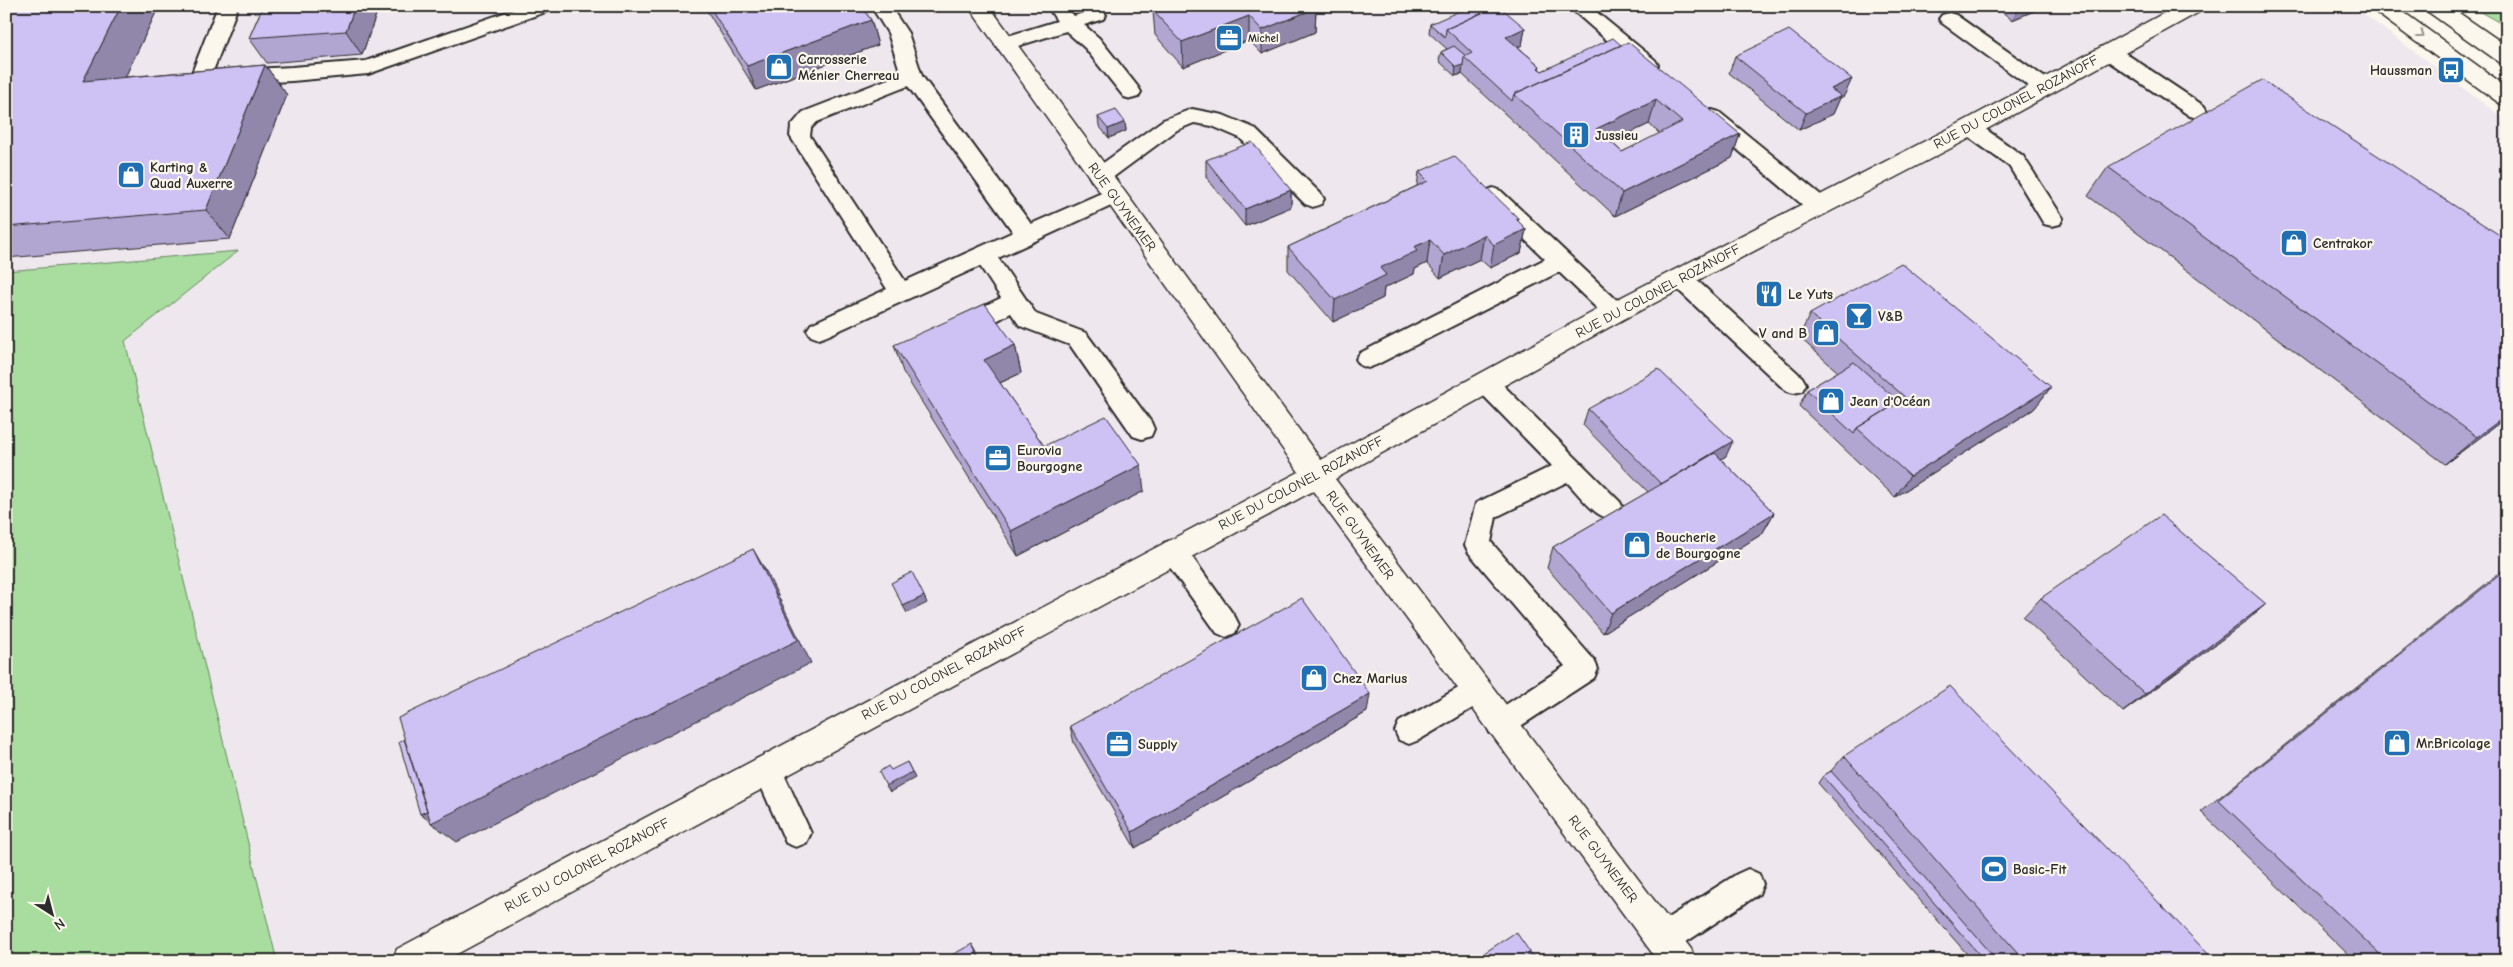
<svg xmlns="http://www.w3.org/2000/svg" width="2513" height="967" viewBox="0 0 2513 967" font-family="'Comic Neue',sans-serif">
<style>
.built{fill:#eee7ee}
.green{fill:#a9dd9f;stroke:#6a8465}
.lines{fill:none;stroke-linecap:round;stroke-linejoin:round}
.service-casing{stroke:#2b2b2b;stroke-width:4}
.minor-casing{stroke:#2b2b2b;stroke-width:3}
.tertiary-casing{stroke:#2b2b2b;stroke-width:3}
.service{fill:#fbf7ec;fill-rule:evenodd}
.minor{fill:#fbf7ec;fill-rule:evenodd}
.tertiary{fill:#fbf7ec;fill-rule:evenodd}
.wall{fill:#b1a6d1;stroke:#2b2b2b;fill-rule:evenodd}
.shaded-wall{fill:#9087aa;stroke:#2b2b2b}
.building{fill:#cec1f3;stroke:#2b2b2b;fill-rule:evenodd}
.oneway{stroke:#93918c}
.labels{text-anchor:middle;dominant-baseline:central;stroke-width:4.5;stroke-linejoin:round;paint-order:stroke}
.far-poi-label{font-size:11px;font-weight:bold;fill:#2b2b2b;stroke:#fbf7ec;text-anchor:start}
.poi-label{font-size:14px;font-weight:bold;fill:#2b2b2b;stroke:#fbf7ec;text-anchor:start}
.street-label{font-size:14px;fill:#2b2b2b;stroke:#fbf7ec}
</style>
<rect width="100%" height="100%" fill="#fbf7ec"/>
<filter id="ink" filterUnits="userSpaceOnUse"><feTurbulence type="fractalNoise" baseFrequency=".02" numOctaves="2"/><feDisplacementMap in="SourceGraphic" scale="10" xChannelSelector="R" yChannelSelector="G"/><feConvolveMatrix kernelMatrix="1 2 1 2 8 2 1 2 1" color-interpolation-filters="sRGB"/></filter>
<g filter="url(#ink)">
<path class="built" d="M6 6H2353L2507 121V961H245L125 341 237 251 6 271Z"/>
<path class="green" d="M2470 6H2493L2507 16V27Z
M238 251 125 341 276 957 274 961H6V271Z"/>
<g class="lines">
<g class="service-casing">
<path id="service" d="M218 6H238L213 71 292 67 366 61 524 6H553L551 10 368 74 292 81 200 85 193 83 190 78Z
M871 6H890L908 33 922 76 1031 224 1106 191 1114 188 1122 191 1125 196 1122 201 998 258 1036 314 1086 333 1151 422 1154 429 1151 436 1142 439 1133 436 1070 345 1020 326 1011 313C995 321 970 339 952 333L948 327 952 321 1001 298 980 266 827 336 819 339 811 336 807 330 811 324 887 289 790 136 791 126 803 112 901 74 888 33ZM908 86 1013 232 905 281 810 136 811 128 817 122Z
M1047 6H1066L1074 16 1096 9 1103 11 1106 15 1103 19 1084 25 1099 38 1138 87 1141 92 1138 97 1131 99 1124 97 1085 48 1066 31 1005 50 998 49 995 44 998 39 1057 21Z
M1568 6H1589L1655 60 1658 65 1655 70 1648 72 1641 70Z
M1949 13 1956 15 2051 82 2054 87 2051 92 2044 94 2037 92 1942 23 1939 19 1942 15Z
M2109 45 2116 47 2204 106 2207 111 2204 116 2197 118 2190 116 2102 57 2099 52 2102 47Z
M1192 109 1223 115 1254 128 1321 194 1324 199 1321 204 1313 207 1305 204 1240 138 1212 126 1194 123 1177 130 1108 181 1100 184 1092 181 1089 176 1092 171 1163 120Z
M1712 110 1719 112 1827 200 1830 206 1827 212 1819 214 1811 212 1705 122 1702 117 1705 112Z
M1970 121 1977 123 2023 156 2063 218 2060 224 2052 226 2044 224 2009 166 1963 133 1960 128 1963 123Z
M1493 188 1501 191 1623 306 1626 312 1623 318 1615 321 1607 318 1559 272 1376 365 1368 368 1360 365 1356 359 1360 353 1545 259 1485 201 1482 196 1485 191Z
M1680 270 1688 272 1802 377 1806 384 1802 391 1794 393 1786 391 1672 284 1669 278 1672 272Z
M1486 374 1494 376 1620 502 1624 510 1620 518C1599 525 1581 496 1567 482L1496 517 1491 542 1594 660 1598 669 1594 678 1510 733 1500 737 1490 733 1486 724 1490 715 1565 666 1469 553 1465 545 1476 503 1552 466 1478 390 1474 383 1478 376Z
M1173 540 1182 543 1235 617 1239 625 1235 633 1226 637 1217 633 1164 559 1160 551 1164 543Z
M1476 678 1486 682 1490 691 1486 700 1419 740 1409 744 1399 740 1395 731 1399 722Z
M767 755 777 759 811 833 806 843 796 847 786 843 753 768 757 759Z
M1748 869 1759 874 1763 884 1759 894 1674 950 1663 954 1652 950 1648 939 1652 928 1737 874Z"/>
</g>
<g class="minor-casing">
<path id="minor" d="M968 6H989L1321 460 1606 305 1962 122 2177 6H2204L2201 11 1978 134 1624 319 1335 479 1691 949 1696 961H1658L1313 491 444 961H392L397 949 1299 472Z"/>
</g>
<g class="tertiary-casing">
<path id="tertiary" d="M2371 6H2395L2507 87V106L2499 103 2374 11Z
M2424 6H2449L2507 46V64L2499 62 2427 11Z"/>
</g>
<use href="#service" class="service"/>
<use href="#minor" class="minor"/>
<use href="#tertiary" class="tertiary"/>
</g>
<path class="wall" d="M6 6H159L125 77 265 65 287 95 230 239 6 258Z
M263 6H379L362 55 267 63 249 38Z
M704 6H861L871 20 878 45 756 90Z
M1995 6H2046L2012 20Z
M1316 8 1315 32 1262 54 1249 40 1183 67 1155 35 1153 11Z
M1491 9 1525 28 1522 45 1518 47 1540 66 1539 69 1542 71 1621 45 1740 134 1732 158 1615 216 1462 74 1455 76 1439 61 1441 52 1447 49 1429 33 1430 24ZM1649 124 1660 134 1622 152 1611 142Z
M1735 56 1844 96 1840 98 1833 114 1799 130 1729 73Z
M1098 117 1125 122 1126 131 1109 138 1099 126Z
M1206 160 1291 190V207L1245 226 1206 177Z
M2108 167 2507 417 2445 464 2088 196Z
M1419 172 1518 218V221L1526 229 1521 253 1490 268 1480 259 1440 278 1427 263 1415 269 1414 274 1384 288 1383 298 1333 322 1288 270V247L1417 186Z
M1810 314 2051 387 2034 409 1895 497 1799 406 1807 390 1838 372 1799 337Z
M894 345H1015L1021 373 1000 383 1044 446 1144 491 1018 556 903 372Z
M1588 409 1726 456 1721 459 1774 513 1762 534 1603 633 1547 568 1553 547 1648 492 1583 425Z
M2507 567V961H2355L2201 812Z
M2041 598 2243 624 2123 712 2023 617Z
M1367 712 1135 848 1074 743 1070 726Z
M1844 756 2215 961H1973L1818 783 1823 776 1831 771Z"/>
<path class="shaded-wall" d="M121 6H159L109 111 83 81Z
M355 6H379L362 55 346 31Z
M2020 6H2046L2012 20Z
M1316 8 1315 32 1262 54V30Z
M1249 16V40L1183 67 1182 42Z
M871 20 878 45 756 90 747 66Z
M1525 28 1522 45 1503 55 1506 37Z
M265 65 287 95 230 239 206 210Z
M1463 65 1462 74 1455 76 1456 67Z
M1852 79 1844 96 1840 98 1833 114 1799 130 1806 113 1831 89Z
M1656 100 1649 124 1589 153 1596 129Z
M1125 122 1126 131 1109 138 1108 129Z
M1740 134 1732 158 1615 216 1622 193Z
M1291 190V207L1245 226V209Z
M1518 218 1515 235 1526 229 1521 253 1490 268 1494 245 1516 219Z
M1484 235 1480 259 1440 278 1444 255Z
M1430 240 1427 263 1415 269 1414 274 1384 288 1383 298 1333 322 1335 300 1380 268 1414 247Z
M1015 345 1021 373 991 387 984 360Z
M2051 387 2034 409 1895 497 1910 476Z
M2507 415V417L2445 464 2477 437Z
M1733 441 1726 456 1655 499 1662 484Z
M1141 465 1144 491 1018 556 1011 531Z
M1774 513 1762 534 1603 633 1611 613Z
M753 549 767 573 811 663 457 842 431 823Z
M924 596 927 603 907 613 903 606Z
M2266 604 2243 624 2123 712 2145 694Z
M1370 694 1367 712 1135 848 1132 832Z
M907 762 915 778 890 792 886 786Z
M440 805 447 811 428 820 420 814Z
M972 944 982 961H980Z"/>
<path class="building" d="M6 6H121L83 81 265 65 206 210 6 227Z
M263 6H355L346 31 249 38Z
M709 6H861L871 20 747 66Z
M1164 6H1315L1316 8 1262 30 1249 16 1182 42 1153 11Z
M1471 6H1488L1491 9 1446 29 1445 37 1430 24Z
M1497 6H1499L1525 28 1506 37 1540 66 1538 68 1542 71 1613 38 1621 45 1514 94 1512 101 1464 57 1472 53 1446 29Z
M1789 30 1852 79 1831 89 1841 96 1806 113 1735 56Z
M1628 42 1740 134 1622 193 1514 94ZM1656 100 1682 122 1622 152 1596 129Z
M1454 46 1466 56 1464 57 1463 65 1456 67 1441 52Z
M2262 80 2507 240V415L2477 437 2108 167Z
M1116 110 1125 122 1108 129 1098 117Z
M1252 142 1291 190 1245 209 1206 160Z
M1454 156 1518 218 1516 219 1526 229 1494 245 1484 235 1444 255 1430 240 1414 247 1417 251 1380 268 1386 275 1335 300 1288 247 1428 181 1419 172Z
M1901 263 2051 387 1910 476 1857 428 1906 398 1810 314Z
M985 304 1015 345 984 360 1044 446 1106 416 1141 465 1011 531 894 345Z
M1854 362 1899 402 1857 428 1854 434 1807 390Z
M1658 369 1733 441 1661 484 1588 409Z
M1715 453 1774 513 1611 613 1553 547Z
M2161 515 2266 604 2145 694 2041 598Z
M753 549 798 640 431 823 398 718Z
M2507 569V961H2387L2218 800Z
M912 572 924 596 903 606 891 583Z
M1302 598 1370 694 1132 832 1070 726Z
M1950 686 2215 961H2025L1844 756Z
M404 739 427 811 420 814 399 742Z
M907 762 912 772 886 786 879 772 888 766 891 770Z
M1831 771 1998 961H1985L1823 776Z
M1516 932 1536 961H1472Z
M972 944 980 961H941Z"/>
<defs><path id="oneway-chevron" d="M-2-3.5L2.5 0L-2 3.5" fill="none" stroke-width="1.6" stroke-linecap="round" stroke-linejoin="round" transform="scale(1.25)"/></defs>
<use class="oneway" href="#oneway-chevron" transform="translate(2421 35) rotate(36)"/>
</g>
<defs>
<g id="office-square" transform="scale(1.4375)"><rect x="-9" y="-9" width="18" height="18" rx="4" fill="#1f6fb2" stroke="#fbf7ec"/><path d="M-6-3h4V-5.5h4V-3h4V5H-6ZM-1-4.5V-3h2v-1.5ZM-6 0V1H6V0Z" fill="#fff"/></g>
<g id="shop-square" transform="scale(1.4375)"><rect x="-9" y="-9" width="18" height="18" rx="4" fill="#1f6fb2" stroke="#fbf7ec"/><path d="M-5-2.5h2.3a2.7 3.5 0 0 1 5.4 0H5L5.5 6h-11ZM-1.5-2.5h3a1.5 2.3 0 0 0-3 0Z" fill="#fff"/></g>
<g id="bus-square" transform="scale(1.4375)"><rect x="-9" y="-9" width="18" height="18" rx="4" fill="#1f6fb2" stroke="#fbf7ec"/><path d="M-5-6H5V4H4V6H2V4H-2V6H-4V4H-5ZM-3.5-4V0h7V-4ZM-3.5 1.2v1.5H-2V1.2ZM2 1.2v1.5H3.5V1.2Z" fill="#fff"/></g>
<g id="building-square" transform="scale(1.4375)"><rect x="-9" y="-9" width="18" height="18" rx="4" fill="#1f6fb2" stroke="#fbf7ec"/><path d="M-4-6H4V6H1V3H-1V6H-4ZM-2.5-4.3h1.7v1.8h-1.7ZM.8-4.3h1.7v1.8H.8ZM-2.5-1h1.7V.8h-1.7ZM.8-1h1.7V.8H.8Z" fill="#fff"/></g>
<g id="restaurant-square" transform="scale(1.4375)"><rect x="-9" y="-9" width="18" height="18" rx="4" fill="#1f6fb2" stroke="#fbf7ec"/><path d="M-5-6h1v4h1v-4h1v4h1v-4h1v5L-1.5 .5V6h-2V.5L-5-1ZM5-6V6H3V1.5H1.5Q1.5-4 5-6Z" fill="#fff"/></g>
<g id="bar-square" transform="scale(1.4375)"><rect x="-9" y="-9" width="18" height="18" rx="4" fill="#1f6fb2" stroke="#fbf7ec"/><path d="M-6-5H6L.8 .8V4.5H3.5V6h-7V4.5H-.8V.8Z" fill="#fff"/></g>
<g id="stadium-square" transform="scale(1.4375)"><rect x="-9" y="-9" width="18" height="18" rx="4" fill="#1f6fb2" stroke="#fbf7ec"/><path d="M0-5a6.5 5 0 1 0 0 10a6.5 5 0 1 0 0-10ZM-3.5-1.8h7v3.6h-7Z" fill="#fff"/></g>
</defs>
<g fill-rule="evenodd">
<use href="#office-square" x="1229" y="38"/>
<use href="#shop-square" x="779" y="67"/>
<use href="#bus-square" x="2451" y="70"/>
<use href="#building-square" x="1576" y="135"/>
<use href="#shop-square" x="131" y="175"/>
<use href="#shop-square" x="2294" y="243"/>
<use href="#restaurant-square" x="1769" y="294"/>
<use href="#bar-square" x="1859" y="316"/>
<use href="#shop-square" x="1826" y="333"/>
<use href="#shop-square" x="1831" y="401"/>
<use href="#office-square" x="998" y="458"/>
<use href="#shop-square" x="1637" y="545"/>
<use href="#shop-square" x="1314" y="678"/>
<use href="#shop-square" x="2397" y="743"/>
<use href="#office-square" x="1119" y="744"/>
<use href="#stadium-square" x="1994" y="869"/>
</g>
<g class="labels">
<g class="far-poi-label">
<text x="1248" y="38">Michel</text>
</g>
<g class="poi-label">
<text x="798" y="59">Carrosserie<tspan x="798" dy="16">Ménier Cherreau</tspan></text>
<text x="2432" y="70" text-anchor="end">Haussman</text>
<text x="1595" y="135">Jussieu</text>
<text x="150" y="167">Karting &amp;<tspan x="150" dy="16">Quad Auxerre</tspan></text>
<text x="2313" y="243">Centrakor</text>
<text x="1788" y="294">Le Yuts</text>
<text x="1878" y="316">V&amp;B</text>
<text x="1807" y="333" text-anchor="end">V and B</text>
<text x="1850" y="401">Jean d'Océan</text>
<text x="1017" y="450">Eurovia<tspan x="1017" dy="16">Bourgogne</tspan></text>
<text x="1656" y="537">Boucherie<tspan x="1656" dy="16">de Bourgogne</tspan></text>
<text x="1333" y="678">Chez Marius</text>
<text x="2416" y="743">Mr.Bricolage</text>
<text x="1138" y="744">Supply</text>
<text x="2013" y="869">Basic-Fit</text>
</g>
<g class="street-label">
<text transform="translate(2016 102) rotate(-28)">RUE DU COLONEL ROZANOFF</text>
<text transform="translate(1122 207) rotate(54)">RUE GUYNEMER</text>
<text transform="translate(1658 291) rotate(-28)">RUE DU COLONEL ROZANOFF</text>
<text transform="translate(1301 483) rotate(-28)">RUE DU COLONEL ROZANOFF</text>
<text transform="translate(1360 535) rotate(54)">RUE GUYNEMER</text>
<text transform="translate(944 673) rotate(-28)">RUE DU COLONEL ROZANOFF</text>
<text transform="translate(1603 859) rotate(53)">RUE GUYNEMER</text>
<text transform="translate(587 865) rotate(-28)">RUE DU COLONEL ROZANOFF</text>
</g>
</g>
<rect width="2513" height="967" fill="none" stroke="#fbf7ec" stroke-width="25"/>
<rect x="12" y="12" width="2488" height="942" fill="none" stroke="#2b2b2b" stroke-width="2" filter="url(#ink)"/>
<g transform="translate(52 914) rotate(144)" stroke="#fbf7ec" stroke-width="4" paint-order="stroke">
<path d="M0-4L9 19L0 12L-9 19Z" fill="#2b2b2b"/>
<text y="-8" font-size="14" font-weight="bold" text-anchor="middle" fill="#2b2b2b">N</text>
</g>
</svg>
